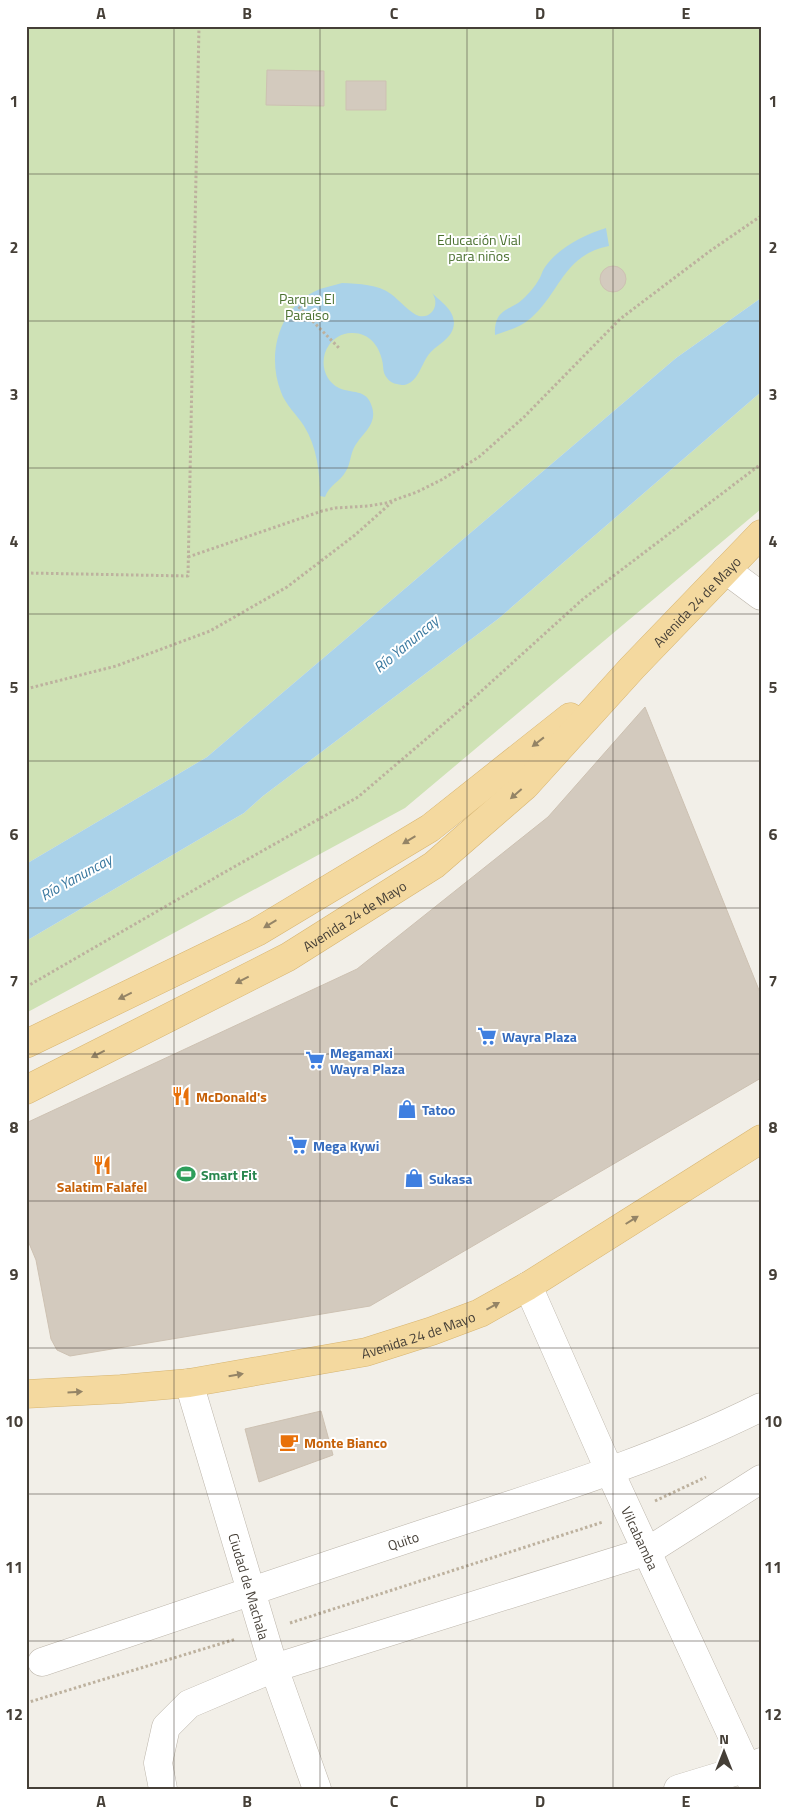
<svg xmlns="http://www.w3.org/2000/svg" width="787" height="1815" viewBox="0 0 787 1815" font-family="'Titillium Web',sans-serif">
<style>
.green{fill:#cfe2b5}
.water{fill:#aad2e9}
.building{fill:#d3cabe;stroke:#cdc1b2}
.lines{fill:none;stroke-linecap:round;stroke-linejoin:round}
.minor-casing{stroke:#bdb6ab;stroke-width:29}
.major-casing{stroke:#d7b571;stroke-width:29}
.path{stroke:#bdb19e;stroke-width:3;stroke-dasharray:2.5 2.5;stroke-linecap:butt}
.minor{stroke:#fff;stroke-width:28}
.major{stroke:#f4d99f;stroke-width:28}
.oneway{fill:#948466}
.grid{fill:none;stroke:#453f37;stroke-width:1;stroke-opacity:0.55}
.labels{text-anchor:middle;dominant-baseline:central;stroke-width:4;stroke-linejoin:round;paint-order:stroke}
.park-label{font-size:14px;fill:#4b7130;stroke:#fff}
.street-label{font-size:14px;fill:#453f37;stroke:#fff}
.shop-label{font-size:14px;font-weight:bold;fill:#366cbe;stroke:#fff;text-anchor:start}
.food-label{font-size:14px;font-weight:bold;fill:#c56008;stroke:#fff;text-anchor:start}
.leisure-label{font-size:14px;font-weight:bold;fill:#27864d;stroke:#fff;text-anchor:start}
.water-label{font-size:15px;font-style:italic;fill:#39789f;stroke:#fff}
.neatline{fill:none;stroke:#453f37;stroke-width:2}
.grid-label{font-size:16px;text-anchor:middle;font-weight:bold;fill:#453f37}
</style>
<rect width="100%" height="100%" fill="#f2efe8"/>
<path class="green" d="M26 26H761V298L676 358 207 757 26 864Z
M761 392V509L405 808 26 1013V941L244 813 263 796 498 619Z"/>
<path class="water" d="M606 228 609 246C563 255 560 293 531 318 521 327 507 331 495 335 494 306 512 312 526 296 530 292 535 286 538 281 541 277 542 271 545 267 559 247 584 235 606 228Z
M342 283C359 284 378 284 391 294 399 300 411 314 419 316 433 319 440 303 432 293 441 302 453 309 454 322 454 340 435 344 427 357 421 366 417 383 404 385 398 385 390 383 387 378 382 372 384 367 382 360 379 345 368 332 351 333 342 333 334 338 329 345 319 359 323 380 339 388 351 394 367 388 372 407 378 426 360 434 353 450 350 457 350 465 346 471 340 482 330 484 325 497L320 496C320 473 317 447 304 426 297 415 285 404 281 392 266 354 279 305 320 289 327 287 335 285 342 283Z
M761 298V392L498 619 263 796 244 813 26 941V864L207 757 676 358Z"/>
<path class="building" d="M267 70 324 71V106L266 105Z
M346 81H386V110H346Z
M600 279a13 13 0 1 1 26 0a13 13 0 1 1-26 0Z
M645 707 761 995V1078L370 1306 70 1356 57 1350 51 1339 36 1260 26 1236V1123L357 969 548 817Z
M321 1411 333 1455 259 1482 245 1429Z"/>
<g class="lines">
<g class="minor-casing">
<g id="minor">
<path d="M726 570 761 596"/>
<path id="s1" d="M528 1286 610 1472 747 1768 754 1789"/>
<path id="s2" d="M189 1383 274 1668 317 1789"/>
<path id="s3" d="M42 1662C171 1618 301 1574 431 1531 543 1494 655 1460 761 1407"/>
<path d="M163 1789 158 1763 166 1727 189 1704 274 1668 648 1551 761 1479"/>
<path d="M678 1789 747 1768 761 1762"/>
</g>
</g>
<g class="major-casing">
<g id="major">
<path d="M26 1044 257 932 430 828 570 717"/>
<path id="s4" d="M26 1090 288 957 434 865 525 786 632 668 761 534"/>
<path id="s5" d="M26 1394 121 1389 189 1383 366 1352 432 1331 480 1313 528 1286 761 1139"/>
</g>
</g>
<path class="path" d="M288 296 340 349
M188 557 322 511 335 508 368 506 386 503 417 492 441 480 479 457 524 417 620 319 710 251 761 216
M26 573 188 576 199 26
M26 689 116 666 210 631 287 587 355 535 392 502
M26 987 225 872 358 797 466 705 583 599 761 464
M655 1501 706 1477
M290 1623 603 1522
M26 1703 236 1639"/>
<use href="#minor" class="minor"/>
<use href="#major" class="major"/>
</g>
<defs><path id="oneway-solid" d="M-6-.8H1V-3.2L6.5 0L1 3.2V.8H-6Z" transform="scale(1.25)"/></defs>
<g class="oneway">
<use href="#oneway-solid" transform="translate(538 742) rotate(142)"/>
<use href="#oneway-solid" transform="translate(516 794) rotate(139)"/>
<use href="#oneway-solid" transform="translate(409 840) rotate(149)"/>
<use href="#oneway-solid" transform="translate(270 924) rotate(149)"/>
<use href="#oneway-solid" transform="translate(242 980) rotate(153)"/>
<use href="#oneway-solid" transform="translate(125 996) rotate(154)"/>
<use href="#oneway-solid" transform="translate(98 1054) rotate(153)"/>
<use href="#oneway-solid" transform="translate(632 1220) rotate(-32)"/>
<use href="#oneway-solid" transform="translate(493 1306) rotate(-29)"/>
<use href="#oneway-solid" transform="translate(236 1375) rotate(-10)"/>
<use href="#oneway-solid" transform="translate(75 1392) rotate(-3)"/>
</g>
<path class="grid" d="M174 26V1789M320 26V1789M467 26V1789M613 26V1789M26 174H761M26 321H761M26 468H761M26 614H761M26 761H761M26 908H761M26 1054H761M26 1201H761M26 1348H761M26 1494H761M26 1641H761"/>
<defs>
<g id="supermarket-bare" transform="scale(1.5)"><path d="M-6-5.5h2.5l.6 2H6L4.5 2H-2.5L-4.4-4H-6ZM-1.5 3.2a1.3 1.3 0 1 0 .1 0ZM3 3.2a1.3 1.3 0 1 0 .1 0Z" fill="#3f7fe0" stroke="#fff" stroke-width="2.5" paint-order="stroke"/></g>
<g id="restaurant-bare" transform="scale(1.5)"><path d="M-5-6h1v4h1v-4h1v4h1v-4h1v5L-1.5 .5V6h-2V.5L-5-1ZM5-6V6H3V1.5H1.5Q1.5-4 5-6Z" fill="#e8710a" stroke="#fff" stroke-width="2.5" paint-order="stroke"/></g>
<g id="shop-bare" transform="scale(1.5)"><path d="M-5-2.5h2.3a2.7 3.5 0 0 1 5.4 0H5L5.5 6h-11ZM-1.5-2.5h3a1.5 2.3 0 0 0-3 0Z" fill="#3f7fe0" stroke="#fff" stroke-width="2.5" paint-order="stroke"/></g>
<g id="stadium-bare" transform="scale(1.5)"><path d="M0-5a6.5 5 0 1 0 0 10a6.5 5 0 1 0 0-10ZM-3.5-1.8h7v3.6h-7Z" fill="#2e9e5b" stroke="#fff" stroke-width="2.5" paint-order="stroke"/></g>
<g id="cafe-bare" transform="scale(1.5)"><path d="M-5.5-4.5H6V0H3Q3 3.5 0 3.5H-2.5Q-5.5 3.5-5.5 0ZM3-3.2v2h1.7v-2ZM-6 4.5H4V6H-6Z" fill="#e8710a" stroke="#fff" stroke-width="2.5" paint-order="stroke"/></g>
</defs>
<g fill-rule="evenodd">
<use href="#supermarket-bare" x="487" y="1036"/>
<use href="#supermarket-bare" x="315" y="1060"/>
<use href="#restaurant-bare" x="181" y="1096"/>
<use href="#shop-bare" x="407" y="1109"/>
<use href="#supermarket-bare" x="298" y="1145"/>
<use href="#restaurant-bare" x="102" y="1165"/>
<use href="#stadium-bare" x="186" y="1174"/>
<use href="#shop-bare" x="414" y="1178"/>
<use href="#cafe-bare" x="289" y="1442"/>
</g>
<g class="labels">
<g class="park-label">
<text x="479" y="239">Educación Vial<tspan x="479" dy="16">para niños</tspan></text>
<text x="307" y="298">Parque El<tspan x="307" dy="16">Paraíso</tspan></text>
</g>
<g class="street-label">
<text stroke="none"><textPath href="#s4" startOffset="839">Avenida 24 de Mayo</textPath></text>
<text stroke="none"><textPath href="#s4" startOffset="372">Avenida 24 de Mayo</textPath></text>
<text stroke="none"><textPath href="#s5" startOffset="398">Avenida 24 de Mayo</textPath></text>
<text stroke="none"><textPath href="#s1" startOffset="276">Vilcabamba</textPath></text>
<text stroke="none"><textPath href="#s3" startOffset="381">Quito</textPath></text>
<text stroke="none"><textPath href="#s2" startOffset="212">Ciudad de Machala</textPath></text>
</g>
<g class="shop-label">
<text x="502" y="1036">Wayra Plaza</text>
<text x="330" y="1052">Megamaxi<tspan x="330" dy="16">Wayra Plaza</tspan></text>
<text x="422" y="1109">Tatoo</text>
<text x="313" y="1145">Mega Kywi</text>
<text x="429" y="1178">Sukasa</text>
</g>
<g class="food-label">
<text x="196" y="1096">McDonald's</text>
<text x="102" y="1186" text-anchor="middle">Salatim Falafel</text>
<text x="304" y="1442">Monte Bianco</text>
</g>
<g class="leisure-label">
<text x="201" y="1174">Smart Fit</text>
</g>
<g class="water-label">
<text transform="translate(406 644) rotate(-40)">Río Yanuncay</text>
<text transform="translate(76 877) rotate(-29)">Río Yanuncay</text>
</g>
</g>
<rect width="787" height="1815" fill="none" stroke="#ffffff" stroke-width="55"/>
<g transform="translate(724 1752)" stroke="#ffffff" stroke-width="4" paint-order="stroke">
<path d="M0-4L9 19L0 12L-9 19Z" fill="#453f37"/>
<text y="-8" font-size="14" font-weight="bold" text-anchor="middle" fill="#453f37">N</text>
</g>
<rect x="28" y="28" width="732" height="1760" class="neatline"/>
<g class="grid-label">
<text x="101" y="19">A</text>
<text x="247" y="19">B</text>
<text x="394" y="19">C</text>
<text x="540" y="19">D</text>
<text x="686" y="19">E</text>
<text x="14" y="107">1</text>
<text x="773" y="107">1</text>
<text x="14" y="253">2</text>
<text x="773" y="253">2</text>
<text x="14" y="400">3</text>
<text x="773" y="400">3</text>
<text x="14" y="547">4</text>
<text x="773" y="547">4</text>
<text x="14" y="693">5</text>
<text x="773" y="693">5</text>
<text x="14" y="840">6</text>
<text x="773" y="840">6</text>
<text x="14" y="987">7</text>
<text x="773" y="987">7</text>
<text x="14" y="1133">8</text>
<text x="773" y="1133">8</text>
<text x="14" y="1280">9</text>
<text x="773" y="1280">9</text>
<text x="14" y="1427">10</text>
<text x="773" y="1427">10</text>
<text x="14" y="1573">11</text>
<text x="773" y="1573">11</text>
<text x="14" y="1720">12</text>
<text x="773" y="1720">12</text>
<text x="101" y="1807">A</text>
<text x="247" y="1807">B</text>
<text x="394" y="1807">C</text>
<text x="540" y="1807">D</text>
<text x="686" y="1807">E</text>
</g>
</svg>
